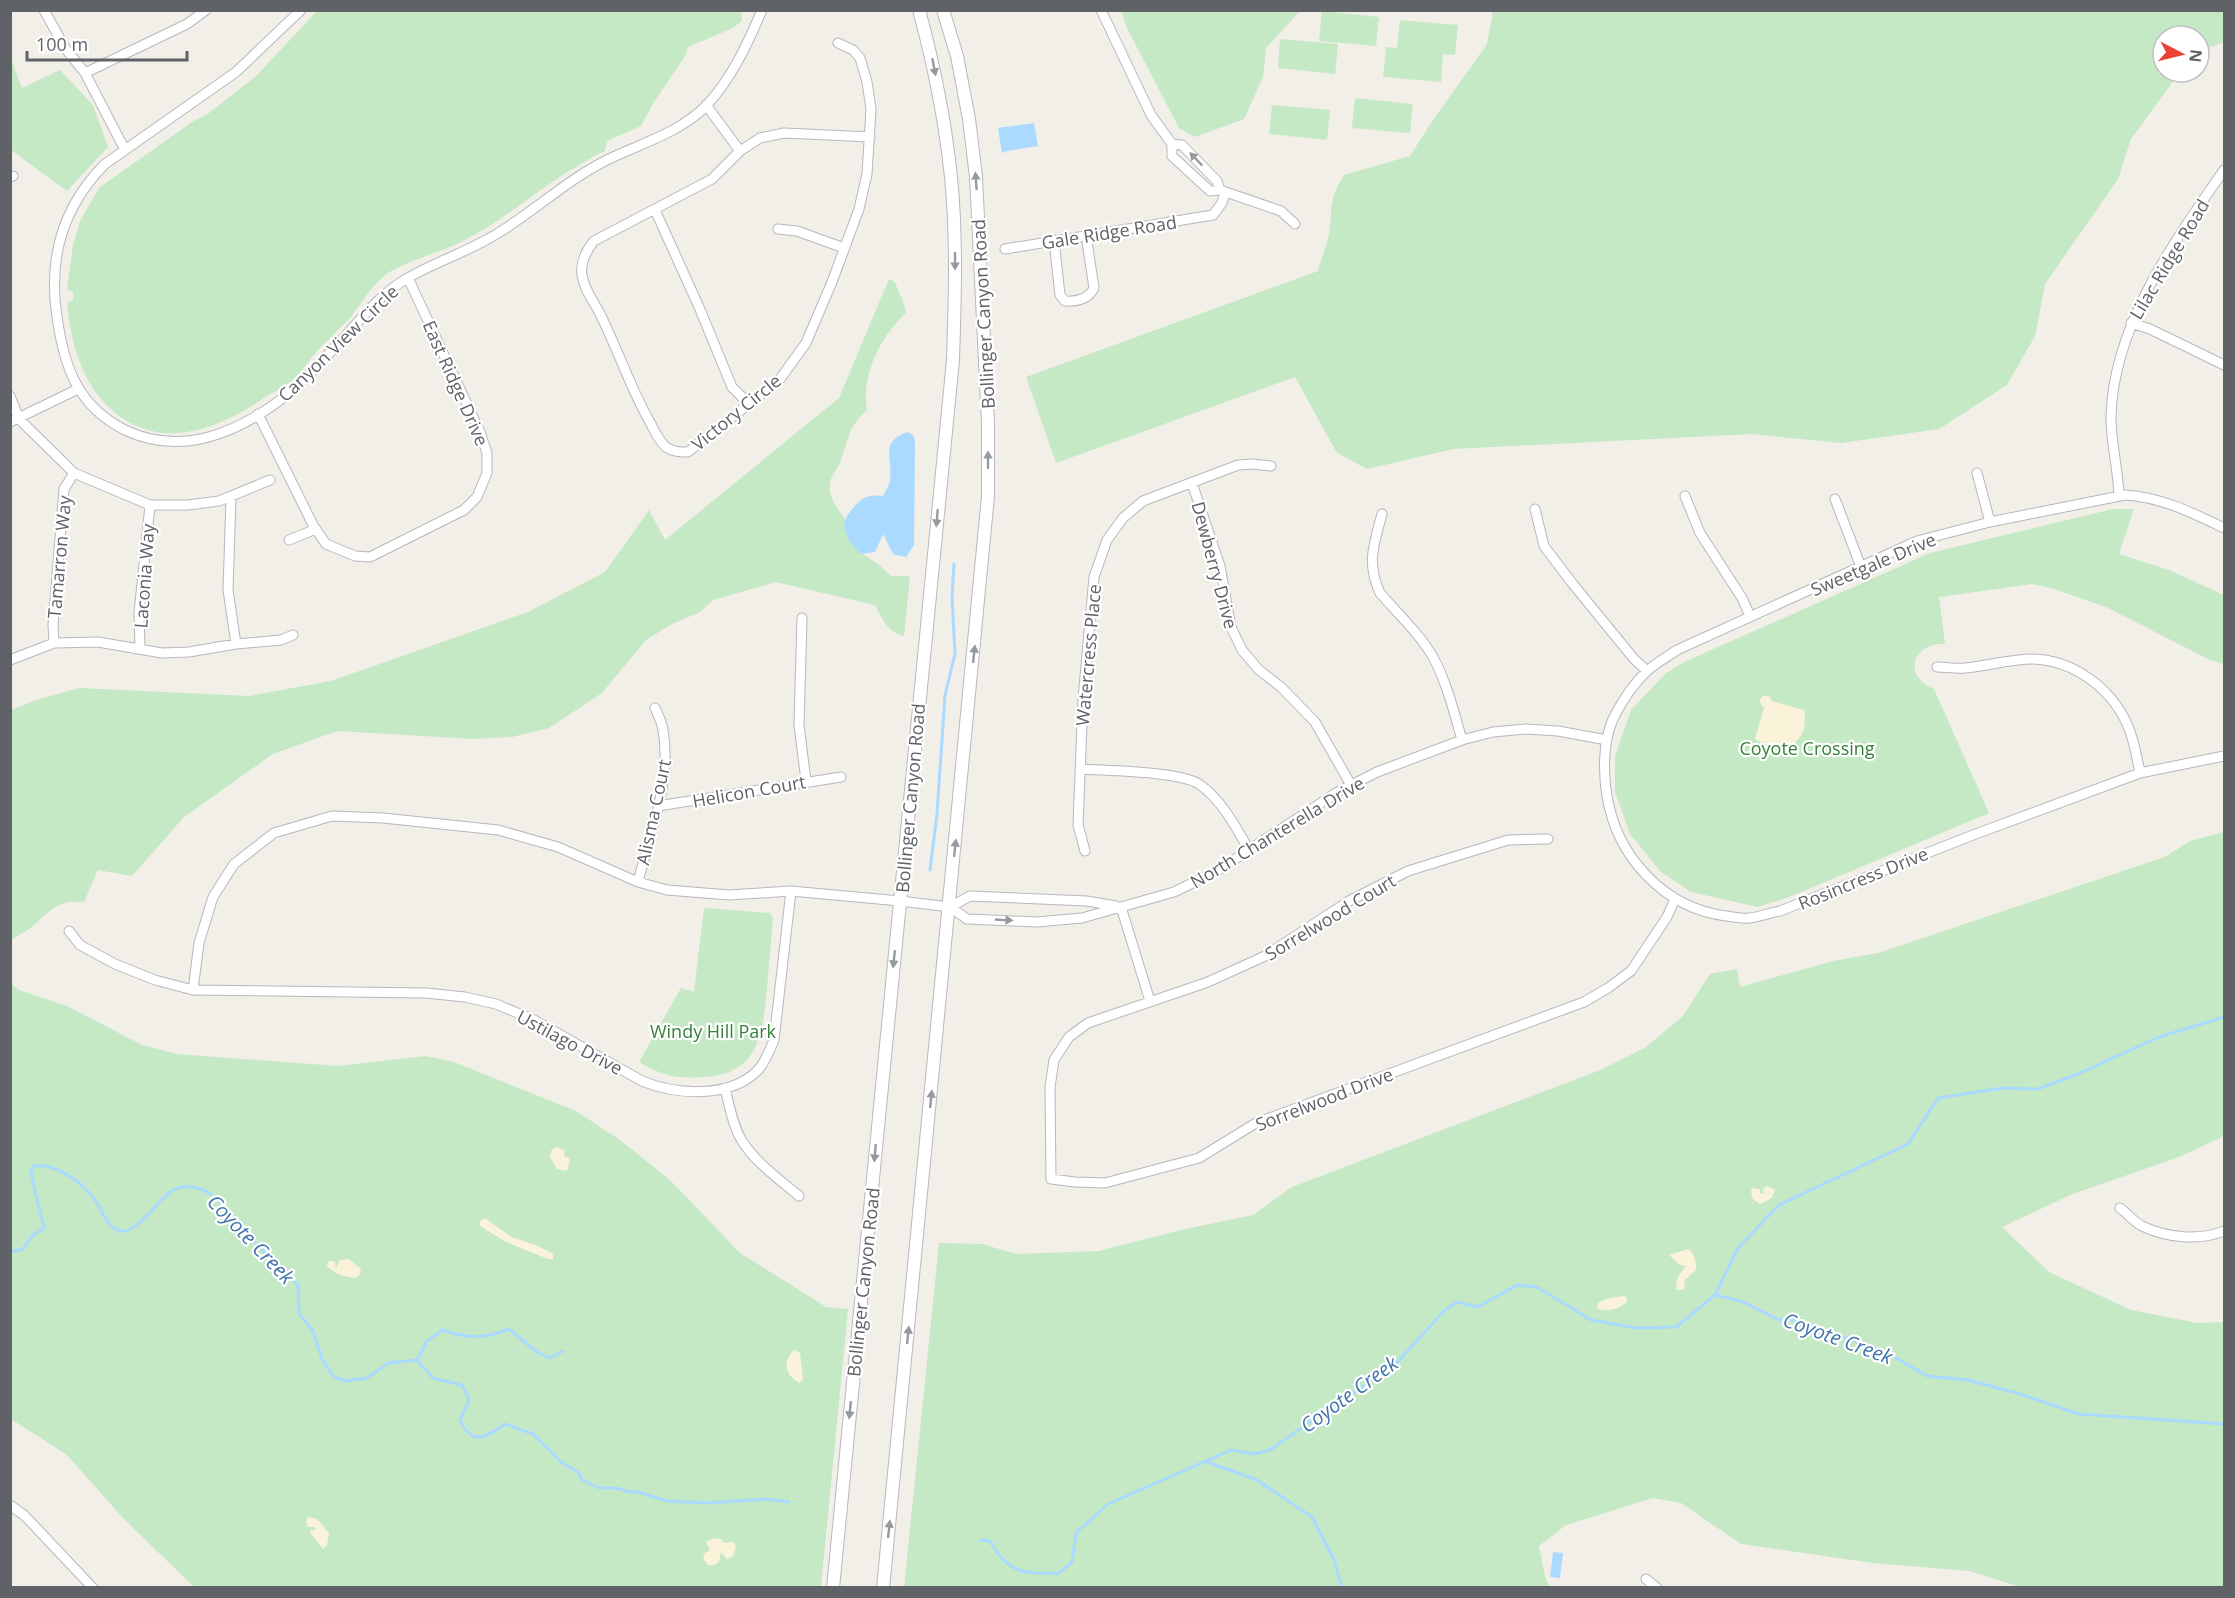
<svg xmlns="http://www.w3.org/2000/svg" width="2235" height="1598" viewBox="0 0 2235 1598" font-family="'Open Sans',sans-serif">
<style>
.green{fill:#c5e8c5}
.sand{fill:#fbf3d9}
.water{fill:#aadaff}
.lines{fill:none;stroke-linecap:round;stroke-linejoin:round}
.stream{stroke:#aadaff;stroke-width:3}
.minor-casing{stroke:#b5b8bc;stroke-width:11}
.secondary-casing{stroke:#b6babf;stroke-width:14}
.minor{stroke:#fff;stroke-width:9}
.secondary{stroke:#fff;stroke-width:12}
.oneway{fill:#979a9d}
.labels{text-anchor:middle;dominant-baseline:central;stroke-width:4.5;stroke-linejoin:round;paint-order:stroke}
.street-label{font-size:18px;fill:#5f6368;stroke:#fff}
.park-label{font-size:18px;fill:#348238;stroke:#fff}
.water-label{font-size:20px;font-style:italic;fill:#4174aa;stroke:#fff}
</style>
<rect width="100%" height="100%" fill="#f1efe8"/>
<path class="green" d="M733 11 742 13V21L733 28 688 47 685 56 654 102 641 126 607 141 605 151C553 175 514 215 463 241 439 253 411 259 388 273 373 283 361 304 350 318 340 329 328 339 318 350 310 359 303 370 295 378 286 387 274 391 264 398 224 425 172 449 125 420 85 395 71 347 67 303L73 300V292L67 289 73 245 80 221 99 188 192 122 209 113 256 76 317 11Z
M1121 11V10L1300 11 1266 48 1263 77 1244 119 1195 137 1179 128 1127 28Z
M1322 11 1379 17 1376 46 1319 41Z
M1493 11 2224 10V42L2199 51V36H2163V72H2180L2131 139 2118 179 2045 284 2035 336 2007 385 1939 429 1841 443 1752 434 1453 449 1367 469 1337 453 1295 377 1056 463 1026 377 1318 271C1321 259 1327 246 1329 234 1333 207 1328 201 1344 175L1410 156 1431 123 1487 44Z
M1400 20 1458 25 1455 55 1443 54 1441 82 1383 77 1386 47 1397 48Z
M1280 39 1338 44 1335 74 1278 68Z
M11 59 22 88 60 70 93 105 108 147 67 191 11 150Z
M1355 98 1413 104 1410 133 1352 128Z
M1272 105 1330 110 1327 140 1269 134Z
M889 279 895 282C898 292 905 303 906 313 880 337 861 375 867 410 848 427 849 438 841 460 837 471 828 477 830 490 831 502 839 510 845 519L844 525 857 550 879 565 891 576H910L904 636C888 633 882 618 875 605L776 582 713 600 700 612 672 624 646 640 602 693 549 728 512 737 474 739 337 731 273 754 184 817 132 876 98 870 84 902C58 900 53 908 35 924 28 931 18 935 11 940V710L36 700 79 688 249 696 331 681 528 612 605 572 649 510 665 540 839 398Z
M2113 509H2134L2119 554 2169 570 2224 595V664L2210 660 2106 607 2051 588 2032 584 1939 597 1945 644C1911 642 1903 678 1934 689L1989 813 1792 896 1758 907 1691 892 1661 872 1630 834 1615 792V756L1631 710 1665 674 1682 663 1930 553Z
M2224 832V1136L2179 1157 2070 1195 2002 1227 2049 1272 2131 1310 2197 1323 2224 1322V1587H2020L1970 1571 1873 1563 1741 1544 1681 1503 1653 1498 1566 1525 1539 1546 1545 1577 1550 1587 904 1588 939 1243 982 1244 1016 1254 1099 1251 1181 1230 1253 1215 1292 1187 1603 1069 1646 1047 1683 1016 1710 974 1737 969 1740 987 1833 961 1878 953 2165 857 2190 841Z
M704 908 770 913 773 919C771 942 769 965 767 988 763 1032 760 1074 704 1077 676 1079 663 1076 639 1062L681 988 694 992Z
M10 983 19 990 67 1006 142 1045 177 1054 338 1066 425 1056 454 1062 576 1111 620 1140 671 1181 740 1253 826 1307 848 1309 821 1587H194L123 1518 67 1455 11 1419Z"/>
<path class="sand" d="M1763 696H1769L1772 701 1804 710C1810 746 1783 755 1755 739L1764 708 1759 701Z
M556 1147 564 1150 565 1157H568L570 1160 567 1171 557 1169 550 1157 551 1151Z
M1768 1186 1775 1190 1772 1198 1760 1204 1753 1199 1751 1192 1752 1188 1760 1189V1193L1764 1194 1763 1188Z
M485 1218 511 1237 536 1245 553 1254V1259H548L506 1242 480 1226V1221Z
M1688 1249C1694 1253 1697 1263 1696 1270L1685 1280 1684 1289 1680 1290H1677C1674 1281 1681 1271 1686 1266L1680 1265 1669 1255Z
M349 1259 361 1269 359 1276 354 1278 340 1275 327 1267 328 1261H334L336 1268 340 1260Z
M1624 1296 1627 1298V1301C1621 1309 1606 1313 1597 1308L1598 1303 1609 1298Z
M794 1350 800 1353 803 1379 800 1383C785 1376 782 1361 794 1350Z
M308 1517 317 1519 329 1533 327 1545 323 1549 311 1534 310 1531 316 1529 315 1527H308L306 1523Z
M714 1538 721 1539 724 1543 734 1542 736 1547 733 1556 727 1559 721 1552 719 1562 714 1565H708L703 1558 705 1553 710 1550 706 1542Z"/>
<path class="water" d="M1034 123 1038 146 1007 151 1002 153 998 128Z
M908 432 914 436 915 444 914 545 906 557 893 554 883 534 875 552 861 554C853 547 845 536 844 525 844 517 857 502 864 498 870 495 876 495 883 496 886 490 890 485 890 479 893 457 879 442 908 432Z
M1553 1552 1563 1553 1560 1578 1550 1577Z"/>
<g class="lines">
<path class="stream" d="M930 870 937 814 945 695 955 654 952 597 954 564
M10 1252 23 1249 32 1236 44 1228 32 1178 31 1171 34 1166C54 1163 79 1180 92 1196 101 1206 107 1229 120 1231 139 1235 159 1194 178 1188 188 1185 199 1187 209 1193 220 1200 231 1216 240 1226 258 1247 278 1266 298 1285L299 1314 313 1331 322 1359 334 1377 345 1381 367 1378 388 1363 417 1360
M1715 1295 1743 1302 1779 1320H1795L1886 1352 1927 1376 1968 1380 2020 1394 2079 1414 2224 1424
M417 1360 433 1378 462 1385 469 1400 460 1420C472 1447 486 1437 505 1424L533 1434 561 1462 578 1472 582 1480 599 1488H616L629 1492H638L667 1501 705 1503 766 1499 789 1502
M417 1360 427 1341 443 1330C469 1339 484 1339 509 1329L537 1352 549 1358 563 1351
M1207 1462 1257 1480 1312 1517 1334 1560 1342 1588
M980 1540 990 1541C1008 1574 1025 1574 1059 1573L1072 1562 1076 1533 1108 1504 1231 1450 1254 1454 1270 1450 1322 1413 1391 1369 1444 1311 1457 1302 1478 1307 1517 1285 1537 1287 1591 1320 1636 1328 1676 1327 1715 1295 1738 1248 1779 1205 1908 1144 1938 1098 2003 1088 2038 1089 2078 1074 2159 1037 2224 1017"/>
<g class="minor-casing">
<path id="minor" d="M44 10 65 48 85 73 125 150
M301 10 236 72 105 164C63 206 48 258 57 317 64 366 77 406 125 430 181 457 238 433 284 397 304 382 322 360 340 342 361 319 381 293 408 278 439 260 473 250 503 230 539 207 570 178 609 159 642 143 679 133 706 106 732 78 747 45 762 10
M1101 10 1151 115 1172 144V156L1210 191 1220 190 1281 211 1295 224
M838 43 853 50 860 58 867 82 871 109 867 174 859 209 832 282 806 343 780 379 688 452C680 452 673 452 666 447 659 441 655 432 651 424 631 390 619 352 601 316 595 303 584 290 582 275 580 262 586 251 594 241L712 179 740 151 760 138 784 133 870 137
M85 73 187 24 206 10
M706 105 740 151
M1172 144 1182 145 1217 181 1220 190
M10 177 13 176
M655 210 699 307 732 387 750 405
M778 229 797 231 844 248
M1054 240 1060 295 1065 301C1076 302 1089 299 1094 288L1086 235
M1005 249 1213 215 1222 203 1225 192
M2131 323 2150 329 2224 365
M10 396 19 419 74 473 150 505H188L219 501 270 480
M258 414 313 525 326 544 355 556 370 557 464 510 477 497 487 473V453L480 432 408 278
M10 422 78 389
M1977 473 1990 522
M1192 483 1220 566 1231 627 1242 650 1259 670 1281 687 1315 722 1351 785
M2119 495C2118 469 2111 443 2111 417 2113 326 2174 242 2224 170
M1685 496 1700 533 1742 598 1750 616
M231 498 228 590 236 644
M1835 499 1861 567
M1535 509 1544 546 1572 583 1634 659 1647 671
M1382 514C1374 544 1366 563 1380 593 1398 614 1419 633 1433 657 1447 683 1454 712 1462 740
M2224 528C2193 513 2161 497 2125 495L1990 522 1917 541 1677 650C1667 657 1656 663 1647 671 1634 683 1621 703 1613 719 1603 742 1603 772 1607 796 1617 857 1664 908 1726 916 1734 917 1742 919 1749 918 1759 917 1770 913 1780 911L1973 835 2140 773 2224 756
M289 540 316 529
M802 618 799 725 806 781
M54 643 53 625 64 489 74 473
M140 648 139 613 150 505
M10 660 54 643 98 642 162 653 189 652 236 644 281 640 293 635
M1937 667C1946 667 1956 669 1965 668 1988 666 2010 659 2033 659 2073 660 2111 688 2127 724 2134 739 2137 757 2140 773
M1080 769C1107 771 1178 771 1199 784 1221 799 1236 827 1249 850
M658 806 841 777
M1548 839 1508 840 1408 871 1349 901 1265 956 1208 982 1088 1023 1069 1037 1054 1060 1050 1087 1051 1179 1075 1182 1105 1183 1199 1158 1256 1123 1584 1002 1608 988 1631 971 1667 917 1675 899
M1085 851 1078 825 1083 699 1094 577 1107 540 1123 518 1143 501 1238 465 1253 464 1271 466
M638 882C650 833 672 781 663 730 662 722 658 715 655 708
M950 907 970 896 1087 901 1116 906
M1121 907 1150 1001
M69 931 80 945 115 964 155 980 193 990 426 993 465 997 496 1004 534 1020 642 1081C676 1095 731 1099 759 1069 766 1060 770 1050 774 1040L791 891
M193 990 199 943 213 897 234 864 274 833 332 816 383 818 498 830 558 847 638 882 667 890 729 895 791 891 900 901 950 907 967 919 1037 922 1082 918 1174 892 1217 871 1336 793 1377 772 1462 740 1493 732 1526 729 1558 731 1607 740
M725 1088C729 1105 733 1126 742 1141 756 1163 780 1180 799 1196
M2120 1208C2127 1213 2134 1222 2142 1226 2167 1238 2199 1241 2224 1231
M10 1505 25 1516 93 1588
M1646 1579 1657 1588"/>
</g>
<g class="secondary-casing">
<path id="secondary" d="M833 1588 953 360C955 299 957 237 951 177 945 120 934 65 919 10
M883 1588 988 496V423L976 177 969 119 957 56 943 10"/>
</g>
<use href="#minor" class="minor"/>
<use href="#secondary" class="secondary"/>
</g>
<defs><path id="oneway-solid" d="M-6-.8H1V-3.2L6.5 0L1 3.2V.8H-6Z" transform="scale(1.5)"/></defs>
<g class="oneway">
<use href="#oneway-solid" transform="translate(934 67) rotate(79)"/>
<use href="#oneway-solid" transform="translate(1196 159) rotate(-134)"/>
<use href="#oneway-solid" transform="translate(976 181) rotate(-94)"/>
<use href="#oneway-solid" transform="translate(955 261) rotate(90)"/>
<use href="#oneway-solid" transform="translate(988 460) rotate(-90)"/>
<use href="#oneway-solid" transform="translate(937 518) rotate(95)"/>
<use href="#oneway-solid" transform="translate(974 654) rotate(-84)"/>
<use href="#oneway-solid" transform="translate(955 848) rotate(-84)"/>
<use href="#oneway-solid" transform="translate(1004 920) rotate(3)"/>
<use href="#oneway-solid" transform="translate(894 959) rotate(96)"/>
<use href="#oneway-solid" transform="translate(931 1099) rotate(-84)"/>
<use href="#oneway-solid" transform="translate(875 1153) rotate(95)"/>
<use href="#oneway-solid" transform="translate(908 1335) rotate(-84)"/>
<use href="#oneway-solid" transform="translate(850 1410) rotate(96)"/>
<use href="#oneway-solid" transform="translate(889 1529) rotate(-84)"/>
</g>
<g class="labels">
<g class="street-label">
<text transform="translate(1109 232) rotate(-9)">Gale Ridge Road</text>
<text transform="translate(2169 259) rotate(-59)">Lilac Ridge Road</text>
<text transform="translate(983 314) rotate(-93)">Bollinger Canyon Road</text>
<text transform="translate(338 343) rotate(-44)">Canyon View Circle</text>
<text transform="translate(456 383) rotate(66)">East Ridge Drive</text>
<text transform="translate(736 412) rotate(-39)">Victory Circle</text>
<text transform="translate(59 557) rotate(-85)">Tamarron Way</text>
<text transform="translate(1873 564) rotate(-23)">Sweetgale Drive</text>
<text transform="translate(1215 565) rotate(75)">Dewberry Drive</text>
<text transform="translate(144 576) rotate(-86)">Laconia Way</text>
<text transform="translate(1088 655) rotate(-85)">Watercress Place</text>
<text transform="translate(749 791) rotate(-10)">Helicon Court</text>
<text transform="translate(910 798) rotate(-85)">Bollinger Canyon Road</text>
<text transform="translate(653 812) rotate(-78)">Alisma Court</text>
<text transform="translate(1277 832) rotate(-31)">North Chanterella Drive</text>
<text transform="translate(1863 878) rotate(-22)">Rosincress Drive</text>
<text transform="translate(1330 917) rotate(-31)">Sorrelwood Court</text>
<text transform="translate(570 1042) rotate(28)">Ustilago Drive</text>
<text transform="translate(1324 1099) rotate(-21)">Sorrelwood Drive</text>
<text transform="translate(863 1282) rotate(-84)">Bollinger Canyon Road</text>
</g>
<g class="park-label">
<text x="1807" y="748">Coyote Crossing</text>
<text x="713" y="1031">Windy Hill Park</text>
</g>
<g class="water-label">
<text transform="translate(251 1239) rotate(46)">Coyote Creek</text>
<text transform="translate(1838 1338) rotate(20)">Coyote Creek</text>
<text transform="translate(1349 1394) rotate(-36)">Coyote Creek</text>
</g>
</g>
<rect width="2235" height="1598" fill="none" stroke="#5f6368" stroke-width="24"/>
<g transform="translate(2181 54) rotate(97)"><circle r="28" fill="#ffffff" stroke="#bfc1c3" stroke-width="1.5"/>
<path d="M0-4.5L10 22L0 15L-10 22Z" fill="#ea4335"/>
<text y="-9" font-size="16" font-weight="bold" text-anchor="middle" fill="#5f6368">N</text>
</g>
<path d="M27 51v9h160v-9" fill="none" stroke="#5f6368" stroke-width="3"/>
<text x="36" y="51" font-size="18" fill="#5f6368" stroke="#ffffff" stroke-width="4.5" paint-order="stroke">100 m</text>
</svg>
